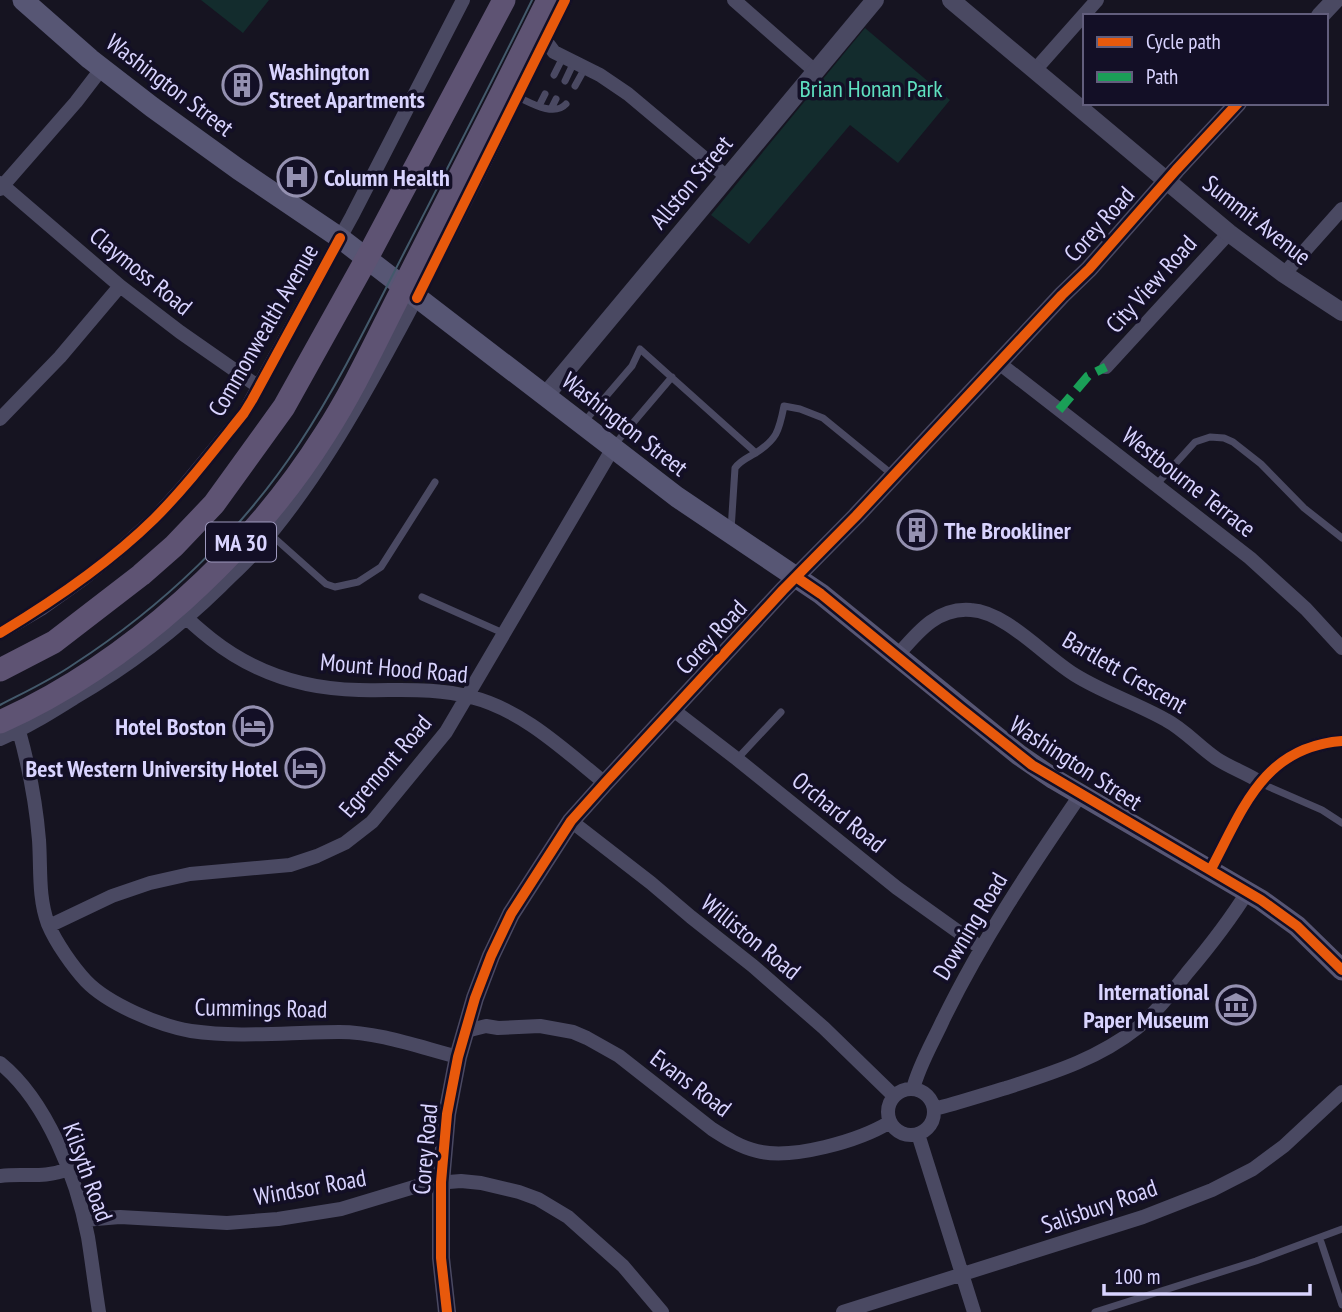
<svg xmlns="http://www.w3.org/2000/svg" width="1342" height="1312" viewBox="0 0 1342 1312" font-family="'PT Sans Narrow',sans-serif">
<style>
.green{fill:#132c2d}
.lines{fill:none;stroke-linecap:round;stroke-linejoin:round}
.service{stroke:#4a4962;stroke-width:7}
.minor{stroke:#4a4962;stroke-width:14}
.tertiary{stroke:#4a4962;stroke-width:18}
.secondary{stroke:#575674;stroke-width:21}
.primary{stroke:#5e5373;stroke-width:23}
.tram{stroke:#43596b;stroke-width:2}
.quiet{stroke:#1a9f57;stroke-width:9;stroke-dasharray:18 9;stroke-linecap:butt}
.cycleway-casing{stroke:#130f26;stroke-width:15}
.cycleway{stroke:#e8590c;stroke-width:10}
.labels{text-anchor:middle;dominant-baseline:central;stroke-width:7;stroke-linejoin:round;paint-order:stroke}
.shield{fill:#130f26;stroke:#9e99be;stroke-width:2}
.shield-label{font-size:23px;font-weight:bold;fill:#d9d4ff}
.poi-label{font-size:24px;font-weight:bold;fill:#d9d4ff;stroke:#130f26;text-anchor:start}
.street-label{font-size:24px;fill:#d9d4ff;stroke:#130f26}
.park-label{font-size:24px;fill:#5fe0c0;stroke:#130f26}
</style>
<rect width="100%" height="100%" fill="#161421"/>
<path class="green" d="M201 0H269L243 33Z
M865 28 950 100 898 163 850 125 749 244 711 215Z"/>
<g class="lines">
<path class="service" d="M554 75 563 57
M565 81 574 62
M575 86 585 68
M518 97C531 103 554 117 566 104
M539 106 545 94
M551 109 556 99
M584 422 632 366 640 349 756 453
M615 444 672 377
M1156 485 1195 442 1210 437 1224 438 1233 442 1261 464 1304 508 1342 538
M731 530 735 468C740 461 747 458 754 454 777 440 779 431 784 406L800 409 823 418 894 476
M270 534 326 584 335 587 358 582 381 567 435 482
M422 597 503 633
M737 759 781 712
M1260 783 1322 810 1342 823
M1321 1242 1342 1305
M1095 1312 1256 1261 1342 1229"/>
<path class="minor" d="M734 0 816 72
M539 36 545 40 554 52 600 75 628 94 727 177
M1035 70 1097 0
M0 183 120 286 180 332 259 387
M0 189 76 102 102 68
M1284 274 1342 209
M999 363 1250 558 1306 609 1342 648
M1106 367 1229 233
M0 419 60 357 120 286
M183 614C191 623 201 631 211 639 254 673 304 689 359 690 397 691 434 687 471 697 523 710 564 750 605 783
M0 633 41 609 83 579 116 553 155 518 183 487 244 413 352 216 463 0
M897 656C917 633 937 607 971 610 1006 612 1044 656 1075 675 1104 693 1136 703 1166 720 1185 730 1199 747 1217 759 1231 768 1246 773 1260 782
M672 709 737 759 897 888 981 948
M19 731C29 767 36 803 39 840 41 869 38 897 48 924 56 943 73 967 86 981 108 1004 160 1026 191 1031 240 1038 290 1032 339 1032 379 1032 419 1047 458 1057
M0 739C26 728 50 713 74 698 129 666 176 630 221 586 232 575 244 564 255 552 312 487 355 412 396 336 456 226 508 112 565 0
M571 821 651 883 691 917 753 966 824 1028 894 1096
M1211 869C1243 809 1263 747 1342 741
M49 926 112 896 150 883 190 874 290 865 317 856 345 843 372 822 446 732 613 448
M466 1031 486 1026 498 1028 540 1026 573 1032 587 1038 619 1056 712 1129C726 1138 740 1147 757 1151 792 1160 859 1141 890 1122
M0 1063C47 1101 77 1179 88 1237 92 1262 95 1287 99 1312
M888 1112a23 23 0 1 1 46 0a23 23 0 1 1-46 0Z
M913 1089C919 1065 933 1042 943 1020 982 940 1031 867 1081 794
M934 1109C958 1103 982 1095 1006 1088 1052 1073 1098 1059 1137 1028 1156 1013 1172 992 1187 973 1209 947 1230 920 1248 891
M918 1134 974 1312
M0 1176C24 1173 44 1179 68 1169
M84 1220 120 1217 227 1223 278 1219 341 1209 424 1184 461 1181 481 1183 519 1192 538 1199 568 1217 623 1266 662 1312
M843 1312 1143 1217 1212 1190 1253 1169 1284 1146 1342 1092"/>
<path class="tertiary" d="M951 0 1229 233 1284 274 1342 312
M1320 16 1335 0
M545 396 875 0
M447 1312 441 1258V1182L447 1114 458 1057 475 998 491 956 511 914 571 821 605 783 783 590 856 516 1062 295 1089 269 1176 170 1238 103"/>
<path class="secondary" d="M23 0 90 59 152 107 238 169 340 238 677 497 821 594 1019 755 1054 779 1261 900 1297 926 1342 970"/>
<path class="primary" d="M0 670 54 642 141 575 174 546 214 504 284 407 367 258 504 0
M0 722C129 664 250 553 325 434 356 386 379 334 405 284 453 190 501 95 548 0"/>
<path class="tram" d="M0 705C25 692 51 680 74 664 162 607 241 532 299 444 340 382 374 311 408 245 450 163 492 82 532 0"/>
<path class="quiet" d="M1059 410 1088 376 1106 367"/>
<g class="cycleway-casing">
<path id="cycleway" d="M417 298 565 0
M796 577 821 594 960 708 1032 765 1261 900 1297 926 1342 970
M0 633C55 600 108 564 154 519 187 486 215 449 244 413L252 400 340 238
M1211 869C1243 809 1263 747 1342 741
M447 1312 441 1258V1182L447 1114 458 1057 475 998 491 956 511 914 571 821 605 783 783 590 856 516 1062 295 1089 269 1176 170 1238 103"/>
</g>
<use href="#cycleway" class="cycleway"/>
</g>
<defs>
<g id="building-ring" transform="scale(2.0125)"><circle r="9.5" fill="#130f26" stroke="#9591b1" stroke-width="1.5"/><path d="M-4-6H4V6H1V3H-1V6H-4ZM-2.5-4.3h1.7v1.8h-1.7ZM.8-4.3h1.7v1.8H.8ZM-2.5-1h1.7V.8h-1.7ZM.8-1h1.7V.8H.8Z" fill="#9591b1"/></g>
<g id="hospital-ring" transform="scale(2.0125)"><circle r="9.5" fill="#130f26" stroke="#9591b1" stroke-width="1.5"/><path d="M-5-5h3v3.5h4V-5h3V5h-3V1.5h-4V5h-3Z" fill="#9591b1"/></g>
<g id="hotel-ring" transform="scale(2.0125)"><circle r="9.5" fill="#130f26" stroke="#9591b1" stroke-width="1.5"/><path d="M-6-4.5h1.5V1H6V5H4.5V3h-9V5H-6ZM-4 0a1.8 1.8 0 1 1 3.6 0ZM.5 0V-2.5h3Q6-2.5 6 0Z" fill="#9591b1"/></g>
<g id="museum-ring" transform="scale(2.0125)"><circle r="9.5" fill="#130f26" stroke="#9591b1" stroke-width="1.5"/><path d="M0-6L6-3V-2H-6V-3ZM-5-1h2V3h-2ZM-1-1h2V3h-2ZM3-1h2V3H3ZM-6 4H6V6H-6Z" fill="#9591b1"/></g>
</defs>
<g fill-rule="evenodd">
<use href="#building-ring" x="242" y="85"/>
<use href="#hospital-ring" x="297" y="177"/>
<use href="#building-ring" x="917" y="530"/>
<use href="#hotel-ring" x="253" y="726"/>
<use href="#hotel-ring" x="305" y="768"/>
<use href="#museum-ring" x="1236" y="1005"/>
</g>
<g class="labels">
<rect class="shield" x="206" y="522.5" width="70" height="39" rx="5"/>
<g class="shield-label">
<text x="241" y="542">MA 30</text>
</g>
<g class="poi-label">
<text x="269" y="71">Washington<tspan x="269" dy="28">Street Apartments</tspan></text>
<text x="324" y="177">Column Health</text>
<text x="944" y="530">The Brookliner</text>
<text x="226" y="726" text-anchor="end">Hotel Boston</text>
<text x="278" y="768" text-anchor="end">Best Western University Hotel</text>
<text x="1209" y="991" text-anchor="end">International<tspan x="1209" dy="28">Paper Museum</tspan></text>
</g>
<g class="street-label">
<text transform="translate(170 85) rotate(37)">Washington Street</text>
<text transform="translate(691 182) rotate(-50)">Allston Street</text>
<text transform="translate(1257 220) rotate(38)">Summit Avenue</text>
<text transform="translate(1099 224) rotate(-48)">Corey Road</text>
<text transform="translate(141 271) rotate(39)">Claymoss Road</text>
<text transform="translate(1151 284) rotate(-48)">City View Road</text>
<text transform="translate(263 330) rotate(-60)">Commonwealth Avenue</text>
<text transform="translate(625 424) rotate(38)">Washington Street</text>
<text transform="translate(1189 482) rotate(38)">Westbourne Terrace</text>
<text transform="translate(711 637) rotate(-47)">Corey Road</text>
<text transform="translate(394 668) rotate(5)">Mount Hood Road</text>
<text transform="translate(1125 672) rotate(30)">Bartlett Crescent</text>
<text transform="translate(1076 763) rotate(33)">Washington Street</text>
<text transform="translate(385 766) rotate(-49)">Egremont Road</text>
<text transform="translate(839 812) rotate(39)">Orchard Road</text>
<text transform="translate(970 926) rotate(-59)">Downing Road</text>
<text transform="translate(751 937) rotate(39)">Williston Road</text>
<text transform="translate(261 1008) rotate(1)">Cummings Road</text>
<text transform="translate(691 1083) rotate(37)">Evans Road</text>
<text transform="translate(425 1149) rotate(-85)">Corey Road</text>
<text transform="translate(88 1172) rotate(70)">Kilsyth Road</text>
<text transform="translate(310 1187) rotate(-10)">Windsor Road</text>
<text transform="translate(1099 1206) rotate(-19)">Salisbury Road</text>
</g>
<g class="park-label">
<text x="871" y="88">Brian Honan Park</text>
</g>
</g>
<rect x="1083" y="14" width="245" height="91" fill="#130f26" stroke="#625e7d" stroke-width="2"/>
<rect x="1097" y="37" width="35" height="10" fill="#e8590c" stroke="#625e7d" stroke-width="2"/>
<text x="1146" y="49" font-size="21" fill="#d9d4ff">Cycle path</text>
<rect x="1097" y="72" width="35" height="10" fill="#1a9f57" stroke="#625e7d" stroke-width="2"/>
<text x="1146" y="84" font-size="21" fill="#d9d4ff">Path</text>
<path d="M1104 1284v10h206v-10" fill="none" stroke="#d9d4ff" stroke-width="3.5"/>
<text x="1114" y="1284" font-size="21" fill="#d9d4ff" stroke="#130f26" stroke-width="5" paint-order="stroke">100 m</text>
</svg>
